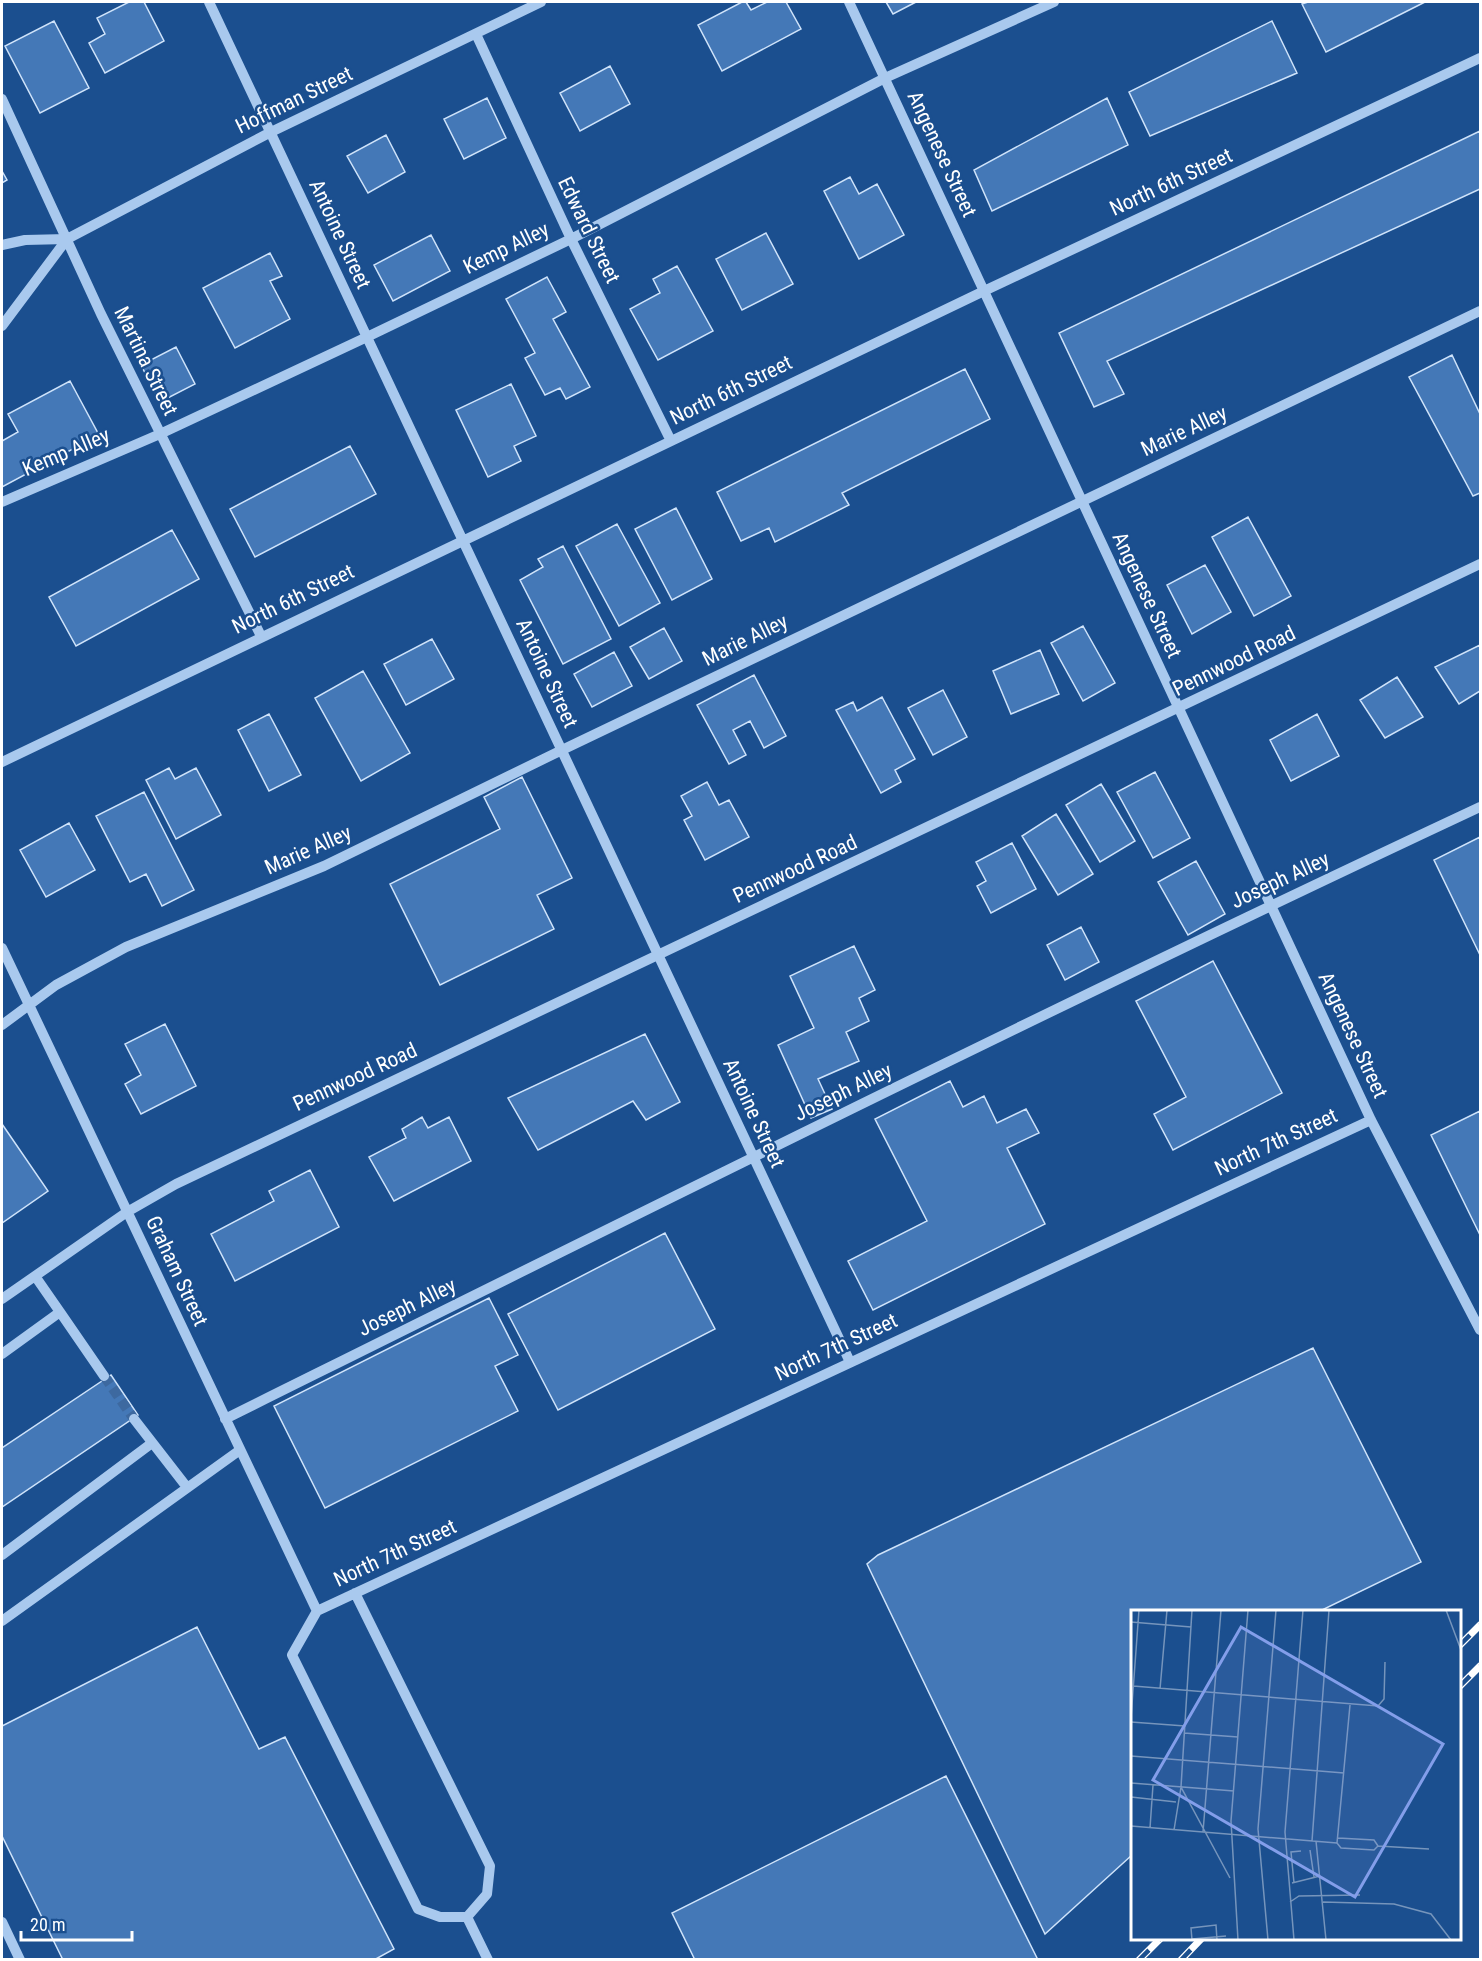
<svg xmlns="http://www.w3.org/2000/svg" width="1482" height="1961" viewBox="0 0 1482 1961" font-family="'Roboto Condensed',sans-serif">
<style>
.building{fill:#4478b7;stroke:#cfe3fa;stroke-width:1.5}
.lines{fill:none;stroke-linecap:round;stroke-linejoin:round}
.minor-tunnel{stroke:#3d69a0;stroke-width:10;stroke-dasharray:10 5;stroke-linecap:butt}
.minor{stroke:#a9c9ee;stroke-width:10}
.rail-casing{stroke:#fff;stroke-width:7}
.rail{stroke:#1b4f8f;stroke-width:4.5;stroke-dasharray:14;stroke-linecap:butt}
.labels{text-anchor:middle;dominant-baseline:central;stroke-width:5;stroke-linejoin:round;paint-order:stroke}
.street-label{font-size:21px;fill:#fff;stroke:#1b4f8f}
.inset-road{fill:none;stroke:#7695bc;stroke-width:1.5}
.view{fill:#839eea;fill-opacity:0.15;stroke:#839eea;stroke-width:3}
.inset-edge{fill:none;stroke:#fff;stroke-width:3}
</style>
<rect width="100%" height="100%" fill="#1b4f8f"/>
<path class="building" d="M129 2H144L164 41 105 73 89 43 105 34 97 18Z
M742 2H746L751 10 767 2H786L801 29 722 71 698 25Z
M886 2H916L893 14Z
M1308 2H1425L1326 52 1302 4Z
M54 21 89 88 40 113 5 46Z
M1272 21 1297 73 1150 136 1129 92Z
M610 66 630 104 580 131 560 93Z
M487 98 506 138 464 159 444 119Z
M1107 98 1128 145 992 211 974 170Z
M1480 131V189L1107 361 1124 394 1094 407 1059 333Z
M386 135 405 172 368 193 347 156Z
M2 171 7 180 2 183Z
M850 177 859 194 877 184 904 235 859 259 824 191Z
M766 233 793 284 742 310 716 259Z
M431 235 450 271 393 301 374 265Z
M270 253 282 276 270 281 290 319 235 348 203 288Z
M677 266 713 331 658 360 630 309 660 293 653 279Z
M547 277 566 312 553 319 590 387 566 399 560 388 545 395 525 358 535 353 506 299Z
M176 347 195 384 160 402 141 365Z
M1452 355 1480 414V493L1473 496 1409 377Z
M965 369 990 419 842 493 849 505 775 542 769 528 741 541 717 492Z
M70 381 99 435 2 487V441L18 432 8 414Z
M511 384 536 436 514 446 521 461 488 477 456 410Z
M350 446 376 494 255 557 230 509Z
M676 508 712 579 672 600 635 529Z
M1248 517 1291 596 1254 616 1212 537Z
M617 524 660 603 619 626 576 546Z
M172 530 199 579 76 646 49 597Z
M563 546 611 639 563 664 520 580 543 567 538 559Z
M1205 565 1231 612 1192 634 1167 585Z
M1083 626 1115 683 1083 701 1051 643Z
M664 628 682 661 649 679 630 647Z
M432 639 454 679 406 705 384 664Z
M1480 645V691L1459 704 1435 667Z
M1040 650 1059 694 1011 714 993 671Z
M614 652 632 686 592 707 574 674Z
M363 671 410 753 361 781 315 698Z
M754 675 786 736 764 748 750 721 733 730 746 755 729 764 697 705Z
M1397 677 1423 717 1385 738 1360 700Z
M943 690 967 737 933 755 908 708Z
M882 697 915 759 895 770 901 782 881 793 836 710 853 702 857 711Z
M269 714 301 775 269 791 238 730Z
M1317 714 1339 756 1291 781 1270 740Z
M169 768 175 779 196 768 221 815 176 839 146 780Z
M1155 772 1190 838 1153 858 1117 792Z
M522 777 572 878 537 895 554 929 440 985 390 884 500 829 484 797Z
M707 782 719 805 729 800 749 837 705 860 684 820 692 816 681 796Z
M1101 784 1135 841 1100 862 1066 805Z
M144 792 194 890 162 906 146 874 130 882 96 816Z
M1056 814 1093 874 1058 895 1022 836Z
M69 823 95 870 46 897 20 850Z
M1480 837V955L1434 860Z
M1012 843 1036 889 991 913 977 886 986 881 976 862Z
M1196 861 1225 914 1188 935 1158 882Z
M1081 927 1099 962 1065 980 1047 945Z
M854 946 875 990 859 998 869 1021 846 1032 859 1061 818 1079 832 1109 811 1118 778 1045 814 1028 790 976Z
M1213 961 1282 1093 1173 1150 1154 1114 1186 1097 1136 1001Z
M165 1024 196 1086 141 1114 125 1084 141 1075 125 1044Z
M645 1034 680 1102 646 1120 633 1101 538 1150 508 1098Z
M950 1081 963 1107 984 1096 997 1123 1026 1109 1039 1133 1007 1148 1045 1224 873 1310 848 1261 927 1221 875 1119Z
M1480 1111V1235L1431 1135Z
M422 1117 428 1128 449 1117 471 1161 394 1201 369 1157 406 1138 402 1129Z
M2 1124 48 1191 2 1223Z
M310 1170 339 1227 235 1281 211 1234 274 1201 269 1191Z
M665 1233 715 1329 558 1410 508 1314Z
M489 1298 518 1355 495 1366 518 1411 325 1508 274 1406Z
M1313 1348 1421 1562 1318 1612H1132V1855L1045 1934 867 1564 878 1555Z
M111 1375 138 1415 2 1507V1448Z
M197 1627 259 1749 285 1737 394 1949 374 1960H63L2 1836V1726Z
M946 1776 1038 1960H695L672 1913Z"/>
<g class="lines">
<path class="minor-tunnel" d="M104 1376 134 1419"/>
<path class="minor" d="M209 2 850 1362
M849 2 1371 1120 1480 1330
M476 34 571 239 671 441
M2 99 101 314 261 636
M2 245 25 240 67 239
M2 326 67 239 271 132 541 2
M2 502 160 434 367 337 571 239 885 78 1054 2
M2 762 984 291 1480 58
M2 948 317 1611
M2 1025 56 985 126 947 324 866 562 750 1480 311
M35 1276 60 1312
M2 1299 127 1212 176 1184 1480 564
M2 1354 60 1312 104 1376
M134 1419 186 1486
M225 1419C642 1212 1059 1004 1480 807
M2 1555 152 1443
M317 1611 1371 1120
M317 1611 292 1655 418 1909 440 1917H467L487 1894 490 1866 355 1593
M2 1621 240 1450
M467 1917 488 1960
M2 1922 20 1960"/>
<g class="rail-casing">
<path id="rail" d="M1460 1645 1480 1625
M1460 1686 1480 1666
M1139 1960 1161 1938
M1181 1960 1202 1938"/>
</g>
<use href="#rail" class="rail"/>
</g>
<g class="labels">
<g class="street-label">
<text transform="translate(294 100) rotate(-26)">Hoffman Street</text>
<text transform="translate(942 154) rotate(65)">Angenese Street</text>
<text transform="translate(1171 182) rotate(-25)">North 6th Street</text>
<text transform="translate(589 230) rotate(64)">Edward Street</text>
<text transform="translate(340 234) rotate(65)">Antoine Street</text>
<text transform="translate(506 248) rotate(-26)">Kemp Alley</text>
<text transform="translate(146 361) rotate(64)">Martina Street</text>
<text transform="translate(731 390) rotate(-26)">North 6th Street</text>
<text transform="translate(1184 431) rotate(-25)">Marie Alley</text>
<text transform="translate(66 452) rotate(-23)">Kemp Alley</text>
<text transform="translate(1147 595) rotate(65)">Angenese Street</text>
<text transform="translate(293 599) rotate(-26)">North 6th Street</text>
<text transform="translate(745 640) rotate(-26)">Marie Alley</text>
<text transform="translate(1234 661) rotate(-26)">Pennwood Road</text>
<text transform="translate(547 673) rotate(65)">Antoine Street</text>
<text transform="translate(308 850) rotate(-24)">Marie Alley</text>
<text transform="translate(795 869) rotate(-25)">Pennwood Road</text>
<text transform="translate(1280 880) rotate(-25)">Joseph Alley</text>
<text transform="translate(1353 1035) rotate(65)">Angenese Street</text>
<text transform="translate(355 1077) rotate(-25)">Pennwood Road</text>
<text transform="translate(843 1092) rotate(-26)">Joseph Alley</text>
<text transform="translate(754 1113) rotate(65)">Antoine Street</text>
<text transform="translate(1276 1142) rotate(-25)">North 7th Street</text>
<text transform="translate(177 1271) rotate(65)">Graham Street</text>
<text transform="translate(407 1307) rotate(-26)">Joseph Alley</text>
<text transform="translate(836 1347) rotate(-25)">North 7th Street</text>
<text transform="translate(395 1553) rotate(-25)">North 7th Street</text>
</g>
</g>
<g transform="translate(1131 1610)">
<rect width="330" height="330" fill="#1b4f8f"/>
<path class="inset-road" d="M61 0 50 177 99 268M315 0 330 40M0 12 60 17M2 76 247 96 253 89 254 52M29 79 36 0M0 108 8 0M0 112 54 116M53 123 107 127M0 146 213 163M0 173 103 181M0 187 45 192M0 216 206 233M19 218 22 175M43 220 50 177M72 222 90 0M181 231 198 0M185 231 195 330M206 233 219 95M206 233 210 238 243 240 247 236 243 230 207 228M247 236 298 239M179 240 183 267M161 273 189 266M163 273 160 242 170 241M159 292 168 286 229 285M192 292 263 294 300 304 320 330M61 329 95 326M61 330 60 318 85 315 86 330M107 330 100 211 117 0M137 330 127 219 145 0M163 330 154 222 172 0"/>
<path class="view" d="M110 17 312 134 224 287 22 170Z"/>
<rect width="330" height="330" class="inset-edge"/>
</g>
<rect width="1482" height="1961" fill="none" stroke="#ffffff" stroke-width="6"/>
<path d="M21 1931v9h111v-9" fill="none" stroke="#ffffff" stroke-width="3"/>
<text x="30" y="1931" font-size="18" fill="#ffffff" stroke="#1b4f8f" stroke-width="4.5" paint-order="stroke">20 m</text>
</svg>
